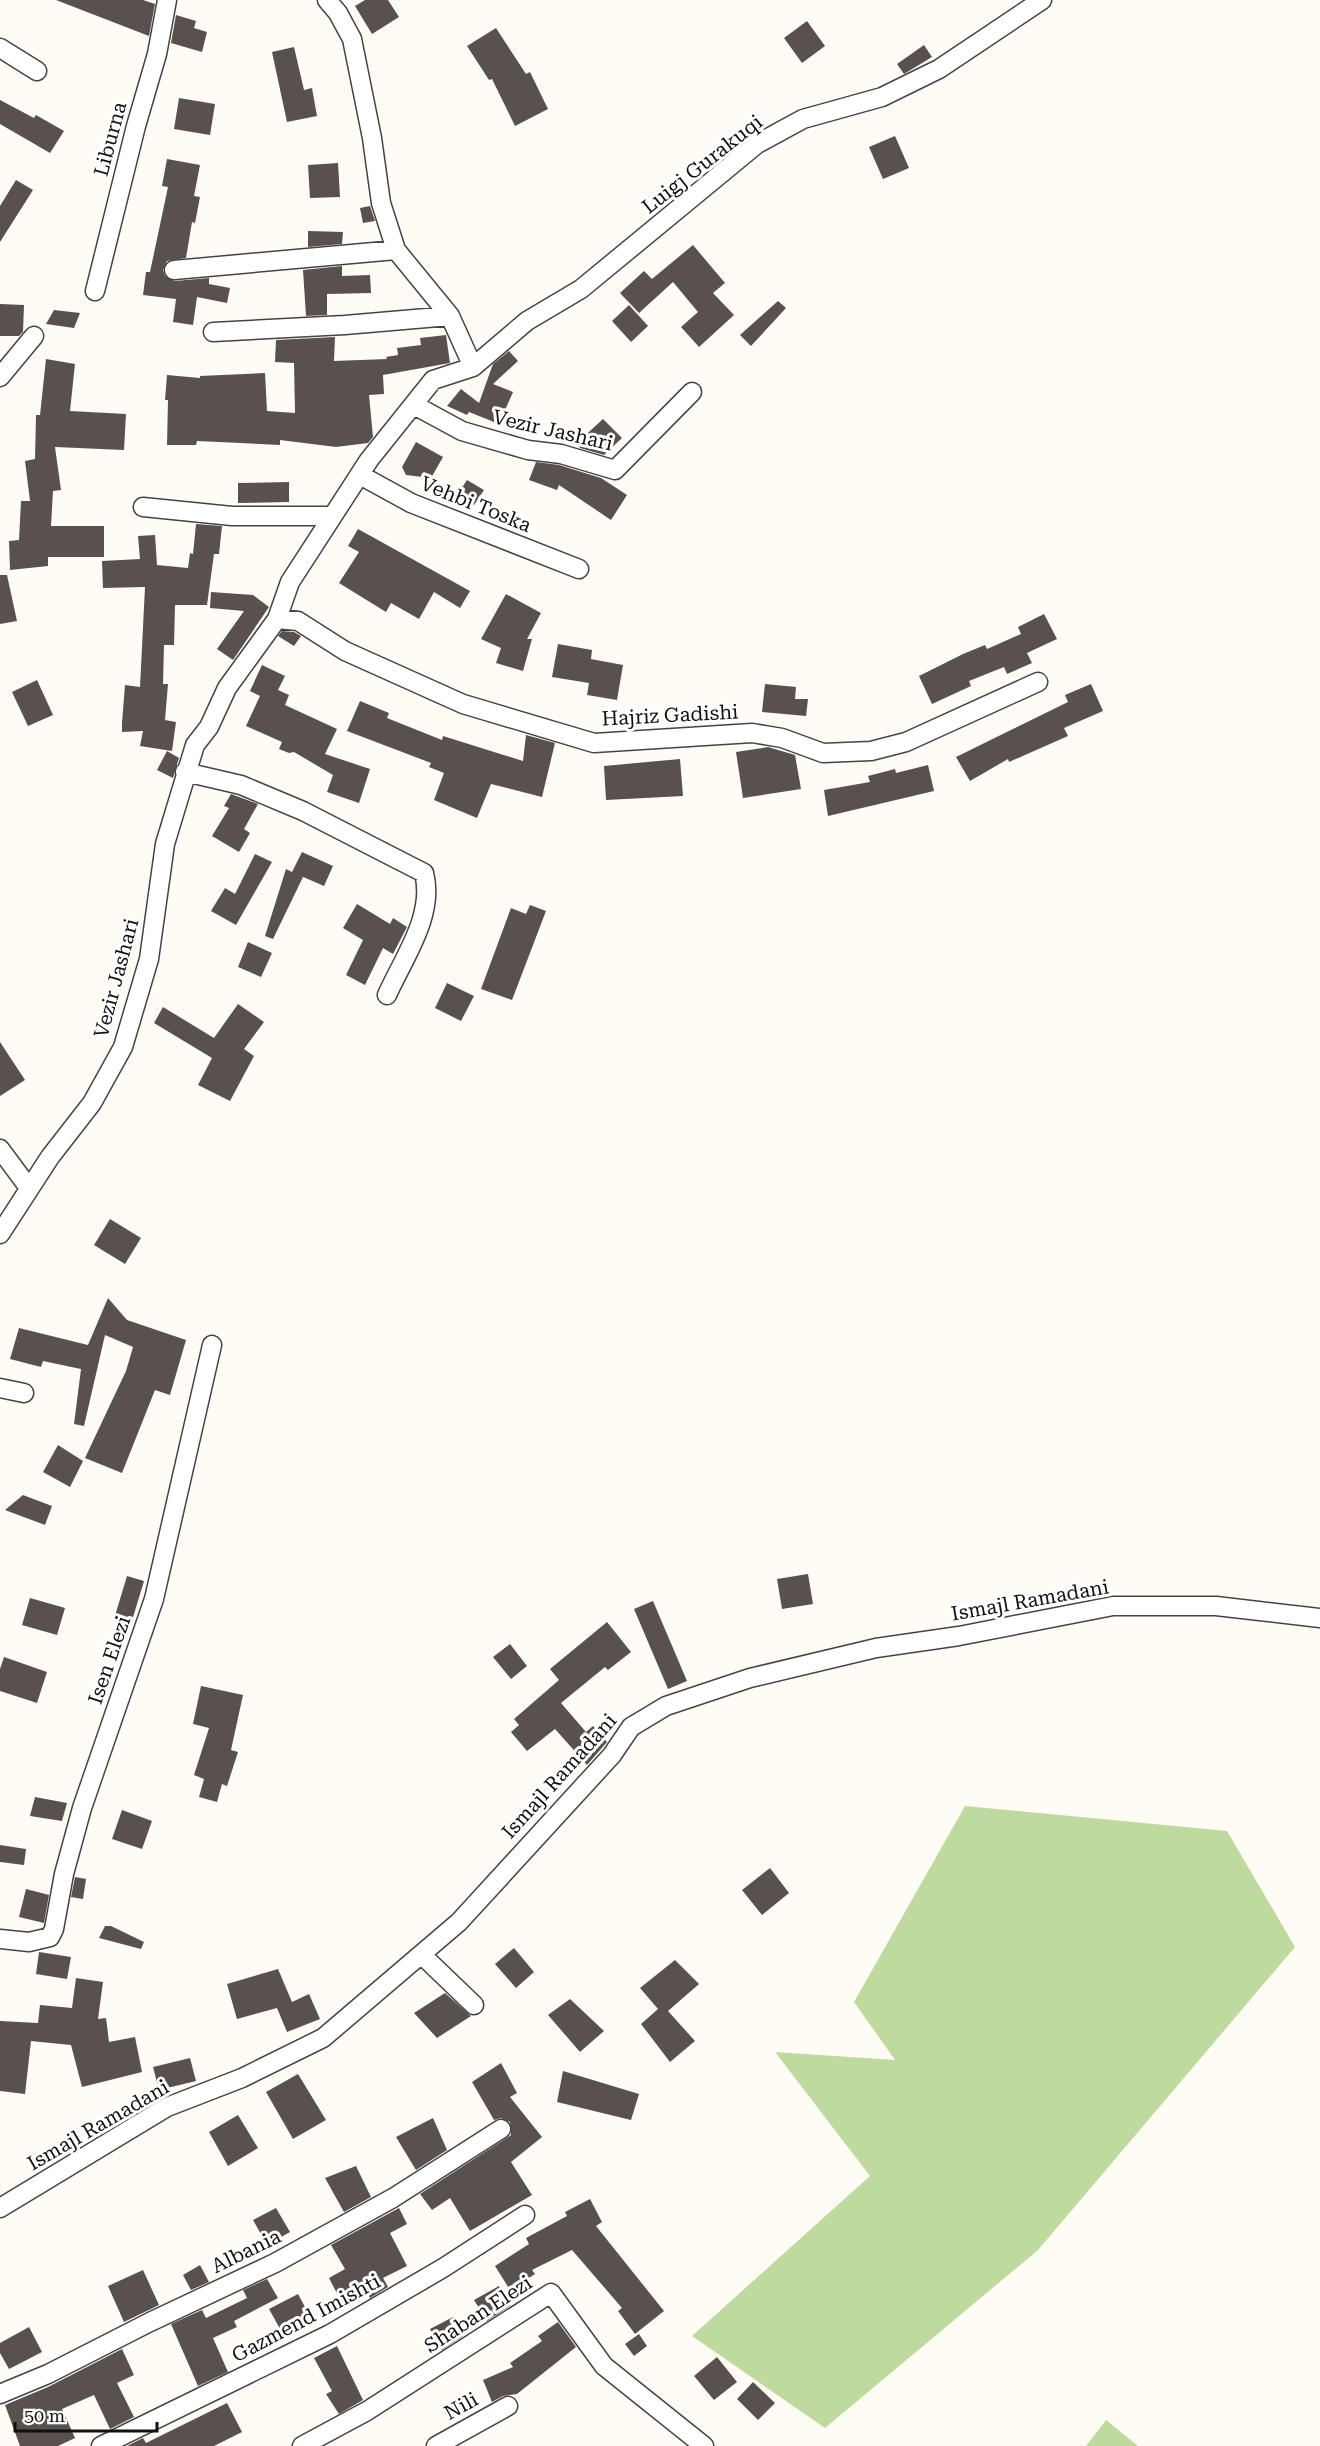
<svg xmlns="http://www.w3.org/2000/svg" width="1320" height="2446" viewBox="0 0 1320 2446" font-family="'Roboto Serif',serif">
<style>
.forest{fill:#bfda9e}
.building{fill:#59514d}
.lines{fill:none;stroke-linecap:round;stroke-linejoin:round}
.minor-casing{stroke:#444;stroke-width:21}
.minor{stroke:#fff;stroke-width:18}
.labels{text-anchor:middle;dominant-baseline:central;stroke-width:6;stroke-linejoin:round;paint-order:stroke}
.street-label{font-size:20px;fill:#111;stroke:#fff}
</style>
<rect width="100%" height="100%" fill="#fffcf5"/>
<path class="forest" d="M965 1806 1227 1831 1295 1947 1038 2250 825 2428 692 2336 870 2176 775 2052 895 2060 854 2002Z
M1106 2420 1138 2446H1086Z"/>
<path class="building" d="M56 0H143L155 4 149 36Z
M365 0H388L399 17 372 34 355 6Z
M176 15 196 21 194 28 207 32 202 52 171 43Z
M807 21 825 46 802 63 784 38Z
M496 28 526 74 530 72 548 109 515 126 492 79 489 80 467 46Z
M924 45 932 57 904 74 897 64Z
M294 47 304 90 312 88 317 116 287 122 272 52Z
M179 98 215 104 210 135 174 129Z
M0 100 34 118 36 115 64 131 50 153 0 124Z
M895 136 909 168 883 179 869 147Z
M167 159 200 165 194 196 200 197 195 223 192 222 186 258 167 261 163 270 165 276 175 281 209 278V284L230 288 227 303 197 297 193 325 173 322 176 299 143 295 146 272H150L168 187 162 186Z
M338 163 340 197 310 198 308 165Z
M16 180 33 190 0 242V206Z
M370 206 375 221 363 223 360 208Z
M308 231 343 232 342 244 308 247Z
M693 245 725 283 713 293 734 315 699 347 681 327 698 312 673 282 639 313 620 293 644 271 652 279Z
M342 266V276L370 275 371 293 327 294V315L306 316 303 270Z
M778 301 786 308 751 346 740 335Z
M0 304 24 305 23 332 19 336H0Z
M629 305 648 326 631 342 612 321Z
M54 310 80 313 74 328 46 324Z
M446 335 450 363 383 375 384 394 369 395 373 437 368 443 336 447 280 440V445L197 441 196 445H167L168 400H165L167 375 200 378V376L265 373 267 411 295 413 294 363 275 362 276 340 335 337 334 361 387 359 386 357 398 355 397 348 421 345 420 338Z
M509 351 518 361 493 384 513 392 499 424 469 412 467 415 447 406 461 389 479 403 493 364Z
M46 359 75 364 70 411 126 414 124 450 55 447 61 490 53 491 51 526H104V557H48V566L10 570 9 541 19 540 21 501H30L25 461 35 459 36 415H40Z
M603 419 622 438 604 455 580 448 578 442Z
M416 442 443 457 431 478 406 475 402 467Z
M536 462 559 465 601 478 627 495 611 520 559 485 557 490 529 480Z
M467 480 484 490 474 505 457 495Z
M289 482V502L238 503V483Z
M196 524 222 526 219 554H214L207 605H175L174 645H164L163 684H168L165 720 176 722 172 751 140 746 143 731 122 732V723L125 685 140 687 145 587 103 588 102 561 140 559 138 536 155 535 157 565 188 568 190 553 193 554Z
M358 529 470 591 460 608 434 592 419 619 391 603 386 612 339 583 359 552 348 546Z
M0 575H7L17 621 0 624Z
M211 592 253 595 269 607 233 660 217 649 244 611 210 608Z
M506 594 541 613 527 639H532L523 671 496 663 501 648 481 639Z
M1044 614 1057 639 1027 653 1032 663 1007 674 1004 667 969 681 971 686 932 704 919 676 963 654 985 645 987 649 1021 634 1018 627Z
M282 631 294 632 301 636 294 646 278 636Z
M558 644 592 650 591 659 623 665 617 700 587 695 589 683 552 677Z
M262 665 285 676 278 690 289 695 285 705 337 729 325 754 370 769 359 803 327 792 333 775 294 752 289 753 279 749 282 742 246 726 260 696 250 691Z
M37 680 53 715 28 726 12 692Z
M765 684 796 687 795 699H808L806 716 762 712Z
M1091 684 1103 711 1064 728 1068 736 1009 762 1008 759 970 781 956 757 1068 702 1065 695Z
M360 701 389 713 387 718 442 740 443 736 523 761 526 735 555 743 542 797 491 784 477 818 434 800 444 773 429 767 431 763 347 731Z
M768 747 795 755 801 789 743 798 736 752Z
M167 751 179 758 173 778 157 770Z
M680 759 683 796 606 800 604 766Z
M928 765 934 791 828 816 824 790 870 782 868 776 895 769 896 773Z
M231 794 258 804 244 829 250 833 239 852 212 836 229 808 224 806Z
M302 852 333 866 324 886 294 873 303 877 273 939 265 936 286 869 292 872Z
M255 854 272 862 236 925 211 911 225 888 235 894Z
M357 904 390 924 393 918 407 927 393 954 383 948 365 985 346 975 363 940 343 928Z
M530 905 546 911 512 1000 481 989 511 908 526 914Z
M248 942 272 953 261 977 238 967Z
M447 983 474 996 461 1021 435 1008Z
M238 1004 264 1022 244 1049 254 1056 230 1101 198 1085 212 1058 154 1023 163 1007 214 1038Z
M0 1042 25 1080 0 1096Z
M110 1219 141 1238 125 1264 94 1245Z
M108 1298 127 1320 186 1340 170 1395 155 1390 122 1473 85 1458 126 1371 133 1347 105 1335 84 1426 74 1424 81 1369 43 1361 41 1367 10 1359 19 1328 88 1345Z
M58 1445 83 1461 70 1487 43 1472Z
M23 1495 52 1506 45 1525 5 1510Z
M808 1574 813 1604 782 1609 777 1579Z
M127 1576 144 1581 131 1624 114 1619Z
M30 1598 65 1608 57 1635 22 1625Z
M653 1601 687 1681 668 1689 634 1609Z
M607 1622 631 1652 608 1670 605 1667 561 1703 586 1732 593 1726 607 1742 587 1765 555 1729 527 1751 511 1732 519 1725 514 1719 559 1680 550 1669Z
M510 1644 527 1666 511 1679 493 1657Z
M4 1657 47 1672 37 1703 0 1691V1669Z
M201 1686 243 1695 231 1750 238 1752 227 1786 222 1784 217 1802 199 1797 204 1779 194 1775 209 1728 193 1724Z
M35 1797 67 1803 62 1821 30 1816Z
M122 1810 152 1821 142 1849 112 1839Z
M0 1845 26 1849 24 1865 0 1862Z
M770 1868 789 1893 762 1915 742 1890Z
M75 1877 86 1879 83 1899 71 1897Z
M26 1889 49 1895 44 1923 19 1917Z
M105 1926H111L144 1942 141 1949 99 1938Z
M514 1948 534 1972 516 1988 495 1964Z
M39 1952 71 1957 67 1979 36 1974Z
M675 1960 699 1984 668 2011 695 2041 670 2062 641 2024 658 2009 640 1988Z
M278 1969 292 2002 309 1994 320 2019 287 2032 277 2008 237 2019 227 1984Z
M76 1978 103 1982 98 2019 106 2018 109 2042 135 2037 142 2072 82 2087 71 2045 31 2041 25 2094 0 2091V2021L38 2023 40 2005 72 2008Z
M445 1993 471 2016 437 2038 414 2013Z
M570 1999 604 2031 580 2052 548 2015Z
M190 2058 196 2081 159 2090 153 2067Z
M501 2063 517 2093 510 2097 542 2137 511 2162 532 2195 470 2231 450 2198 432 2210 420 2194 511 2135 510 2122 501 2118 494 2120 472 2082Z
M563 2071 639 2094 631 2120 557 2102Z
M298 2074 326 2120 293 2139 266 2092Z
M238 2115 258 2148 228 2166 209 2132Z
M433 2118 447 2150 416 2170 396 2137Z
M356 2166 371 2197 344 2212 325 2178Z
M590 2199 602 2222 596 2226 664 2311 635 2334 618 2311 622 2308 572 2250 532 2270 535 2274 510 2290 495 2266 529 2244 526 2238 567 2216 565 2212Z
M276 2208 290 2232 267 2245 253 2220Z
M399 2208 407 2224 390 2233 407 2266 383 2278 388 2287 370 2298 367 2292 343 2305 329 2278 345 2269 331 2245Z
M200 2265 209 2282 191 2290 183 2275Z
M143 2270 159 2305 124 2322 108 2286Z
M267 2279 278 2298 234 2321 237 2327 213 2338 228 2372 198 2386 171 2324 202 2310 206 2318 247 2298 243 2290Z
M499 2286 511 2305 487 2321 474 2300Z
M298 2294 312 2320 284 2336 269 2309Z
M453 2317 463 2336 442 2350 430 2329Z
M558 2322 576 2347 517 2394 503 2396 492 2402 483 2380 513 2367 510 2363 542 2341 538 2336Z
M29 2327 42 2352 9 2369 0 2353V2343Z
M639 2334 647 2346 634 2356 625 2344Z
M337 2346 363 2400 339 2414 326 2394 332 2391 314 2358Z
M122 2349 134 2375 117 2383 134 2417 110 2429 94 2395 62 2409 75 2438 58 2446H20L5 2405 48 2387Z
M717 2357 737 2382 714 2400 694 2376Z
M753 2382 775 2403 758 2420 737 2399Z
M227 2403 242 2432 214 2446H127L143 2438 146 2443Z"/>
<g class="lines">
<g class="minor-casing">
<path id="minor" d="M0 48 37 71
M174 270 396 250
M95 291 136 126 157 54 167 0
M213 332 345 325 450 316
M473 367 527 321 581 289 757 144 803 119 882 97 939 69 1042 0
M0 377 34 336
M414 405 462 431 528 450 561 454 615 470 692 392
M360 475 411 503 579 569
M143 507 232 516H332
M277 619 298 621 345 651 463 704 594 743 752 733 782 738 823 753 871 751 906 742 1038 682
M185 772 241 785 303 811 424 873C435 915 404 957 387 995
M0 1149 29 1188
M0 1234 50 1157 92 1103 123 1047 149 959 165 844 195 745 209 727 227 688 277 619 290 582 369 460 433 380 473 367 450 316 396 250 381 203 372 138 352 39 338 13 327 0
M0 1388 24 1393
M0 1939 29 1942 50 1937 54 1929 64 1874 82 1808 154 1599 212 1345
M423 1956 474 2005
M0 2208 167 2107 242 2078 323 2038 459 1922 612 1755 631 1727 666 1706 750 1678 876 1648 959 1636 1113 1606H1216L1320 1618
M0 2394 48 2374 150 2322 275 2263 393 2198 501 2129
M101 2446 330 2334 443 2268 525 2215
M302 2446 367 2411 551 2293 604 2366 704 2446
M436 2446 508 2406"/>
</g>
<use href="#minor" class="minor"/>
</g>
<g class="labels">
<g class="street-label">
<text transform="translate(110 139) rotate(-75)">Liburna</text>
<text transform="translate(702 164) rotate(-38)">Luigj Gurakuqi</text>
<text transform="translate(553 430) rotate(13)">Vezir Jashari</text>
<text transform="translate(476 504) rotate(22)">Vehbi Toska</text>
<text transform="translate(670 715) rotate(-3)">Hajriz Gadishi</text>
<text transform="translate(116 978) rotate(-75)">Vezir Jashari</text>
<text transform="translate(1030 1600) rotate(-10)">Ismajl Ramadani</text>
<text transform="translate(109 1660) rotate(-71)">Isen Elezi</text>
<text transform="translate(559 1776) rotate(-48)">Ismajl Ramadani</text>
<text transform="translate(98 2125) rotate(-30)">Ismajl Ramadani</text>
<text transform="translate(246 2251) rotate(-26)">Albania</text>
<text transform="translate(478 2314) rotate(-33)">Shaban Elezi</text>
<text transform="translate(306 2318) rotate(-28)">Gazmend Imishti</text>
<text transform="translate(461 2406) rotate(-29)">Nili</text>
</g>
</g>
<path d="M15 2422v9h142v-9" fill="none" stroke="#111111" stroke-width="3"/>
<text x="24" y="2422" font-size="18" fill="#111111" stroke="#ffffff" stroke-width="4.5" paint-order="stroke">50 m</text>
</svg>
